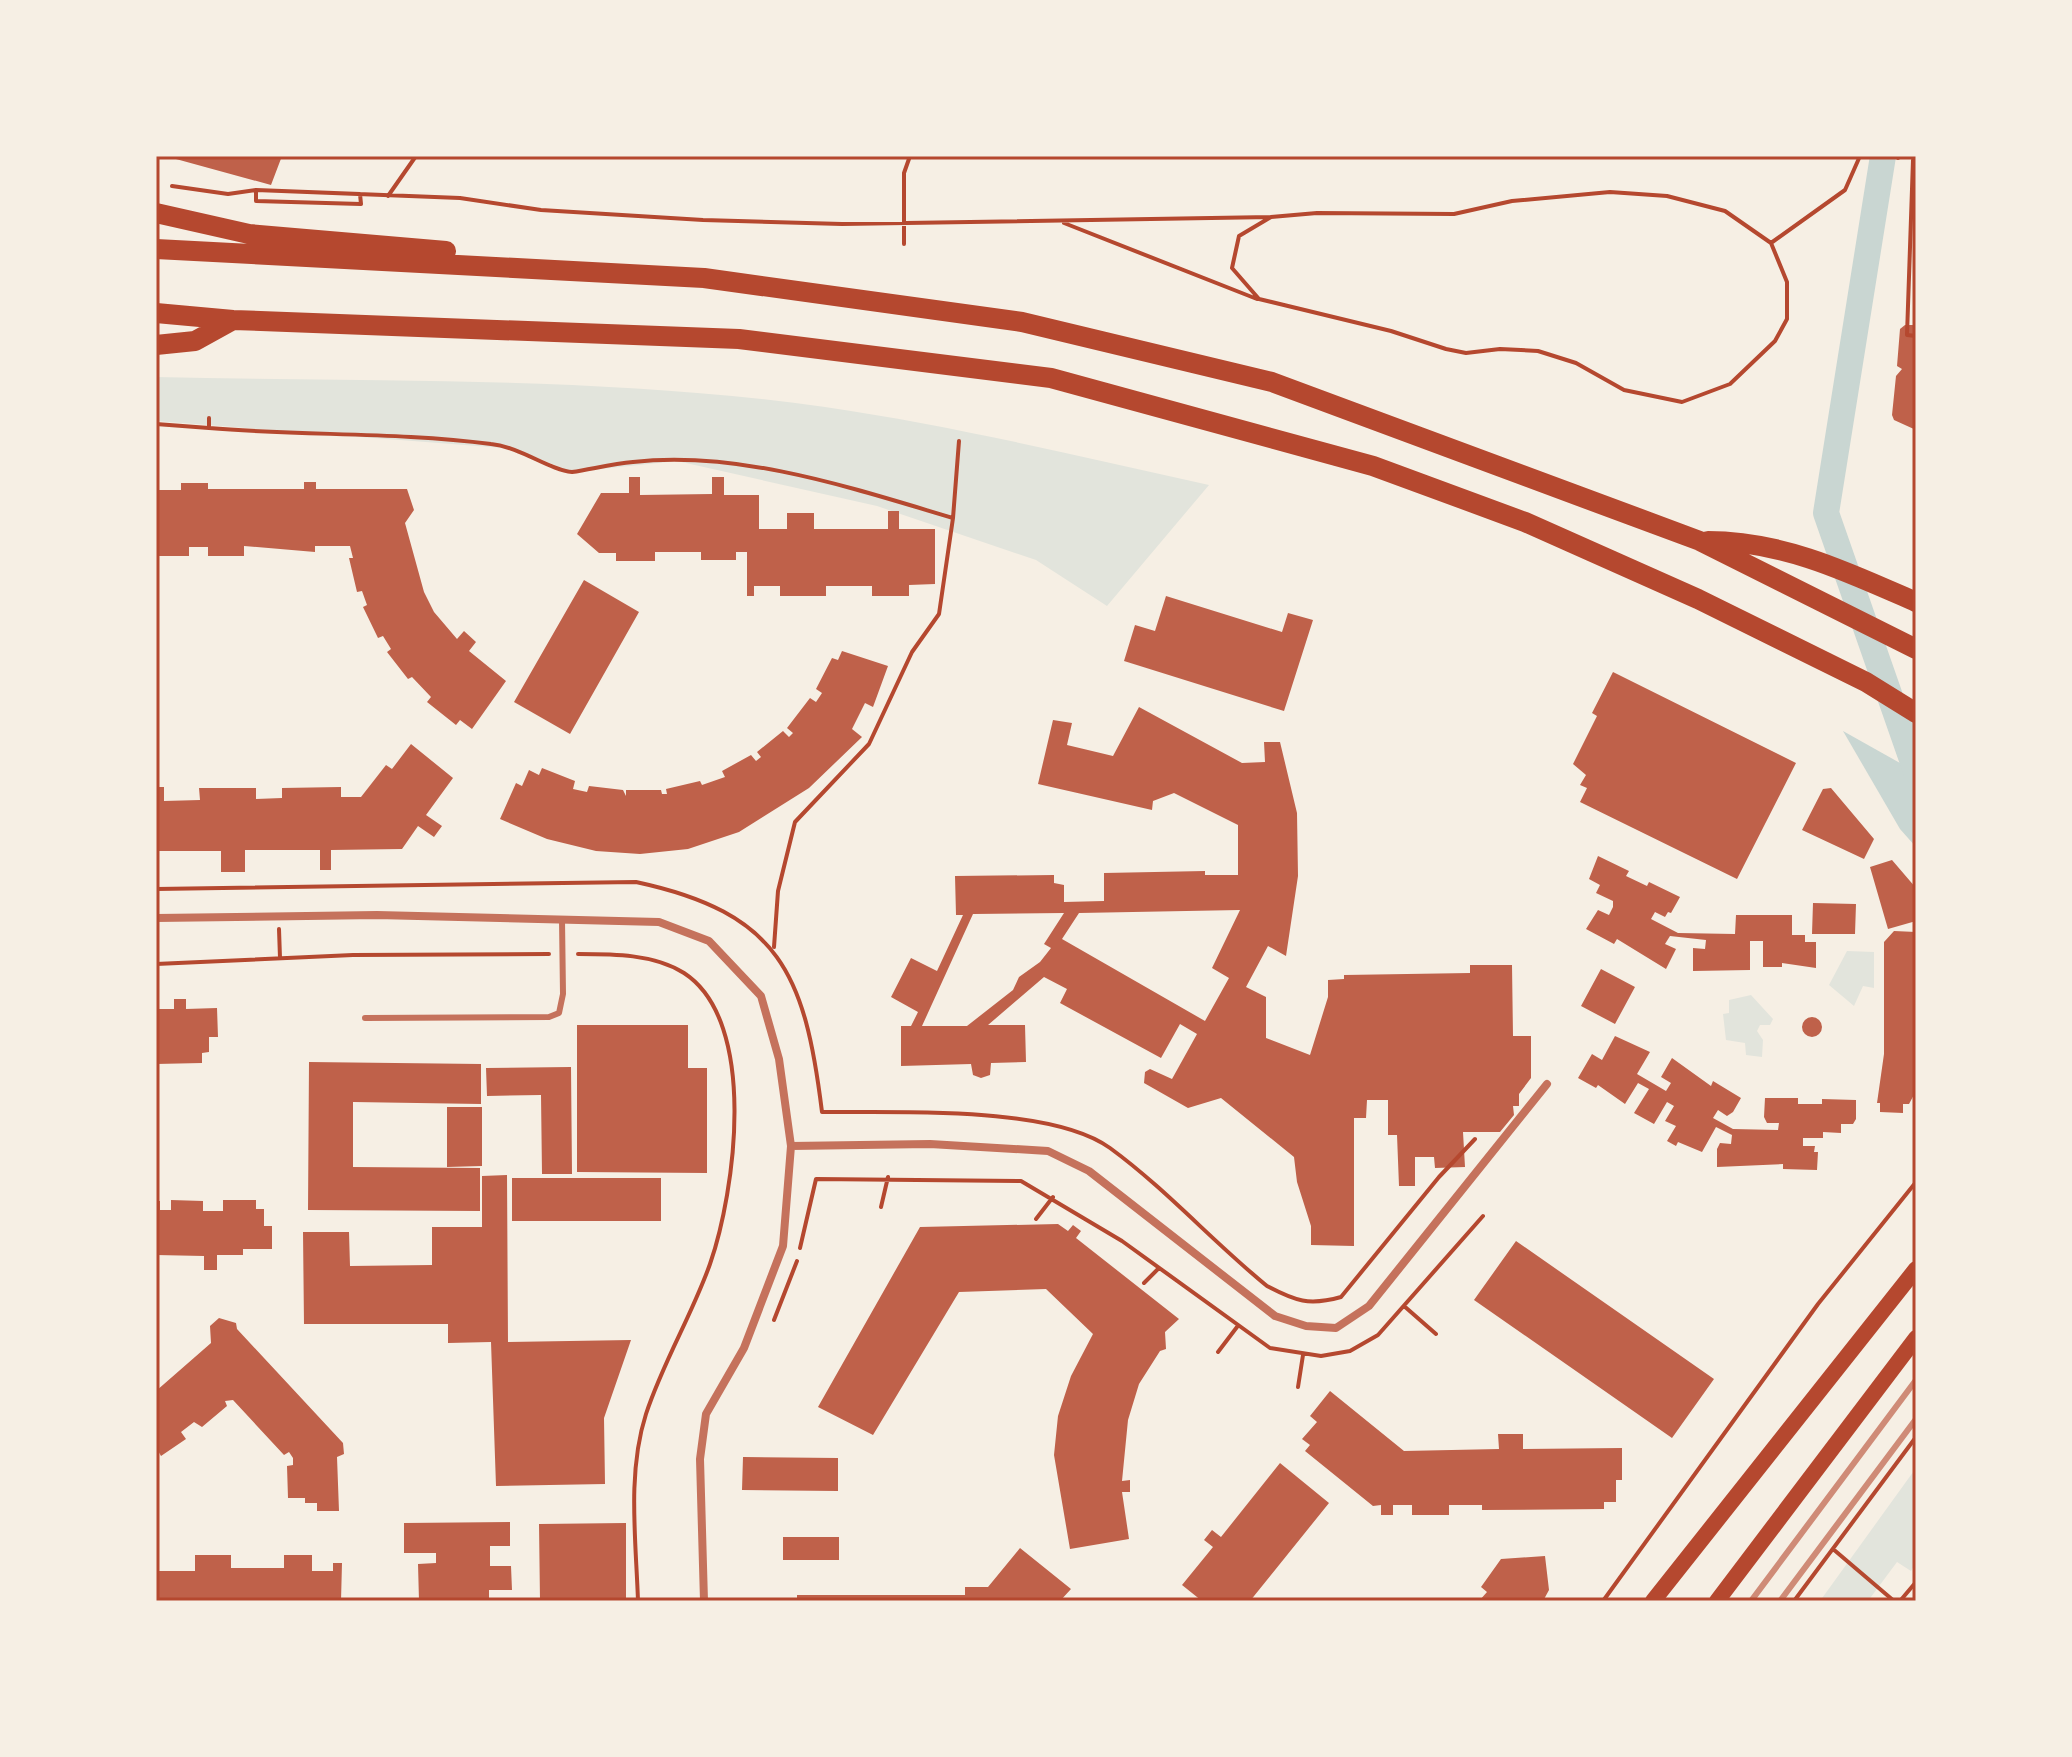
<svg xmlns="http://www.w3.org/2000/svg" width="2072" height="1757" viewBox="0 0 2072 1757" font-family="Montserrat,sans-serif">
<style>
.green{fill:#e2e4dc}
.water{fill:#c9d6d2}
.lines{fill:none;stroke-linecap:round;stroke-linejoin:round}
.canal{stroke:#c9d6d2;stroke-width:26}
.building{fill:#bf614a;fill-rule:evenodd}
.path{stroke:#b5482f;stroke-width:4}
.service{stroke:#c5725c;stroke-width:6}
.minor{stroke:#c5725c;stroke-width:8}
.secondary{stroke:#b5482f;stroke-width:16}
.motorway{stroke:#b5482f;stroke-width:20}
.rail{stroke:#cf8b77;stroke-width:6}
.neatline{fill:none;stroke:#b5482f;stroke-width:3}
</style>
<rect width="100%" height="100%" fill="#f6efe4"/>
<path class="green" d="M156 377C378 382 605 376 825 407 955 426 1082 457 1209 485L1107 606 1036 560 877 506 677 461 572 472 515 449 156 421Z
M1847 951 1874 952V988L1863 986 1854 1006 1829 985Z
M1751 995 1773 1019 1770 1025H1760L1757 1031 1763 1040 1762 1057 1746 1055 1745 1043 1726 1040 1723 1014 1729 1013V1000Z
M1916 1468V1563L1911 1571 1897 1562 1868 1601H1820Z"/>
<path class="water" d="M1843 731 1916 772V847L1900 829Z"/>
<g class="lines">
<path class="canal" d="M1883 156 1826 513 1916 771"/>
</g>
<path class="building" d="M165 156H282L271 185Z
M1905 325H1916V430L1894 420 1892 415 1896 376 1902 369 1897 366 1900 329Z
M629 477H640V495L712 494V477H724V495H759V529H787V513H814V529H888V511H899V529H935V584L909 585V596H872V586H826V596H780V586H754V596H747V552H736V560H701V552H655V561H616V553H599L577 534 601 493H629Z
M304 482H316V489H407L414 510 405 523 424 592 434 612 457 639 464 631 476 642 469 651 506 681 472 729 460 720 456 725 427 702 431 697 412 677 408 679 387 652 391 649 383 636 378 638 363 607 367 605 362 591 357 592 349 558H353L350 546H315V552L244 546V556H208V547H189V556H156V490H181V483H208V489H304Z
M584 580 639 612 570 734 514 702Z
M1166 596 1282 632 1288 613 1313 620 1284 711 1124 661 1135 625 1155 631Z
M842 651 888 666 873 707 865 703 852 729 862 737 809 788 739 832 688 849 640 854 596 851 547 839 500 819 516 783 522 786 529 770 539 775 542 768 575 781 573 789 587 792 589 786 623 790 626 796V790H661L662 794H667L666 789 700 781 702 785 725 777 722 771 751 755 756 761 761 757 757 752 783 731 789 737 793 733 787 728 810 698 816 702 822 693 816 689 832 658 838 660Z
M1613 672 1796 763 1737 879 1580 802 1587 788 1580 785 1586 775 1573 764 1597 716 1592 713Z
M1139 707 1242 763 1265 762 1264 742H1280L1297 813 1298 876 1286 956 1268 946 1246 987 1266 997V1038L1310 1055 1328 997V980L1344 979V975L1470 973V965H1512L1513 1036H1531V1078L1519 1094V1106H1513L1514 1115 1500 1132H1463L1465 1167 1435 1168 1434 1157H1415V1186H1399L1397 1135H1388V1100H1367L1366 1118H1354V1246L1311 1245V1226L1297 1182 1294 1157 1221 1098 1188 1108 1144 1083 1145 1072 1150 1069 1172 1079 1197 1034 1180 1024 1161 1058 1060 1003 1067 989 1044 977 988 1025H1025L1026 1062 991 1063 990 1075 981 1078 973 1075 971 1064 901 1066V1026H911L918 1012 891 997 911 958 937 971 963 915H956L955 876 1054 875V883L1064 885V902L1104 901V873L1205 871V875H1238V825L1174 793 1153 801 1152 810 1038 784 1053 720 1072 723 1067 745 1113 756ZM1240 910 1212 968 1229 978 1205 1021 1062 939 1079 913ZM1064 913 1044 944 1051 948 1040 962 1019 977 1013 990 967 1026H922L973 914Z
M411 744 453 778 426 815 442 826 434 837 418 826 402 849 331 850V870H320V850H245V872H221V851H156V787H164V801L200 800 199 788H256V799L282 798V788L341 787V797H361L386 765 392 769Z
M1831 788 1874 839 1864 859 1802 830 1823 789Z
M1598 856 1629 871 1626 876 1647 886 1649 882 1680 897 1671 913 1668 912 1665 917 1655 912 1651 919 1678 933 1735 934 1736 915H1792V935H1805V942H1816V968L1782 963V967H1763V941H1750V970L1693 971V948L1705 949 1706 940 1670 936 1665 944 1676 949 1666 969 1617 939 1614 944 1586 929 1598 910 1609 915 1613 907V901L1596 893 1600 885 1589 879Z
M1892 860 1916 888V921L1888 929 1870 867Z
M1813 903 1856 904 1855 934H1812Z
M1894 931 1916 932V1091L1909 1104H1903V1113L1880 1112V1103H1877L1884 1054V942Z
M1601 969 1635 987 1615 1024 1581 1006Z
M174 999H186V1009L217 1008 218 1037H209V1052L202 1053V1063L156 1064V1009H174Z
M1802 1027a10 10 0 1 1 20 0a10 10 0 1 1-20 0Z
M577 1025H688V1068H707V1173L577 1172Z
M1615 1036 1650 1052 1637 1074 1666 1091 1671 1083 1661 1077 1672 1058 1711 1086 1713 1081 1741 1098 1733 1112 1727 1116 1718 1110 1713 1118 1733 1129 1778 1130 1779 1123H1767L1764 1117 1765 1098H1798V1104H1822V1099L1856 1100V1119L1853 1124H1841V1133L1823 1132V1138H1803V1146H1815L1814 1152H1818L1817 1170 1783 1169V1164L1717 1167V1149L1720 1143 1731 1144 1732 1135 1716 1127 1702 1152 1678 1142 1676 1146 1667 1141 1676 1126 1665 1121 1674 1106 1667 1102 1654 1124 1634 1113 1649 1089 1638 1083 1625 1104 1598 1085 1596 1088 1578 1078 1592 1054 1602 1060Z
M309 1062 481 1064V1104L353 1102V1167L480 1168V1211L308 1210Z
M571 1067 572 1174H542L541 1095 487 1096 486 1068Z
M447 1107H482V1166L447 1167Z
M507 1175 508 1342 631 1340 604 1418 605 1484 496 1486 491 1342 448 1343V1324H304L303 1232H349L350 1266 432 1265V1227H482V1176Z
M512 1178H661V1221H512Z
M171 1200 203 1201V1211H223V1200H256V1209H264V1226H272V1249H243V1255H217V1270H204V1256L156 1255V1201H160V1210H171Z
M1058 1224 1068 1231 1073 1225 1081 1231 1076 1238 1179 1319 1165 1332 1166 1349 1160 1351 1139 1384 1128 1420 1122 1481 1130 1480V1492H1122L1129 1539 1070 1549 1054 1455 1058 1416 1071 1376 1093 1334 1046 1289 959 1292 873 1435 818 1407 920 1227Z
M1516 1241 1714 1379 1672 1438 1474 1300Z
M219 1318 236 1323 237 1329 343 1443 344 1454 337 1457 339 1511H317V1503H305V1498H288L287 1466 293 1465V1458L289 1452 284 1455 233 1400 225 1401 227 1406 202 1427 194 1422 181 1432 186 1439 161 1456 156 1447V1391L211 1343 210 1326Z
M1330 1391 1404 1451 1499 1449 1498 1434H1523V1449L1622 1448V1480H1616V1502H1604V1509L1482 1510V1505H1449V1515H1412V1505H1393V1515H1381V1505L1373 1506 1305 1451 1310 1445 1302 1439 1317 1422 1310 1416Z
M743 1457 838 1458V1491L742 1490Z
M1280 1463 1329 1503 1250 1601H1202L1182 1585 1213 1547 1204 1540 1212 1530 1221 1537Z
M510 1522V1546H490V1566H511L512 1590H489V1601H419L418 1564 436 1563V1553H404V1523Z
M626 1523V1601H540L539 1524Z
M783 1537H839V1560H783Z
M1020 1548 1071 1589 1060 1601H797V1595H965V1587H988Z
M195 1555H231V1568H284V1555H312V1571H333V1563H342L341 1601H156V1571H195Z
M1545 1556 1549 1590 1543 1601H1479L1487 1592 1481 1587 1501 1559Z"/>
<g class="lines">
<path class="path" d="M1898 158V156
M1913 160 1907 335 1916 336
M172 186 228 194 256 190 360 194 361 204 256 201V190L460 198 541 210 703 220 842 224 1271 217
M1610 192 1667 196 1725 211 1771 243 1787 282V319L1775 341 1730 384 1682 402 1624 390 1576 363 1538 351 1500 349 1466 353 1446 349 1391 331 1259 299 1232 268 1239 236 1271 217 1317 213 1454 214 1512 201Z
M388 196 416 156
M1064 223 1257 299
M1771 243 1845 190 1860 156
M904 244V173L910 156
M156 424 209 428V418
M209 428C303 436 398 432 491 444 521 447 549 470 572 472 592 469 612 464 633 462 739 450 852 488 953 518
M156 889 636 882C780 913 805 974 822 1112 896 1113 1051 1105 1110 1148 1166 1189 1213 1242 1267 1286 1295 1301 1309 1306 1341 1297L1439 1177 1475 1139
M279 929 280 958
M774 947 778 891 795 822 869 744 912 652 939 614 953 518 959 441
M578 954C613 954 654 954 684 973 759 1022 735 1192 710 1264 692 1315 663 1362 646 1414 627 1473 636 1540 638 1601
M156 964 353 955 549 954
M881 1207 888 1177
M1036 1219 1053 1197
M800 1248 816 1179 1021 1181 1122 1241 1270 1348 1321 1356 1350 1351 1378 1335 1483 1216
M1144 1283 1159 1268
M1404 1306 1436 1334
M774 1320 797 1261
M1218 1352 1237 1327
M1298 1387 1303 1355
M1833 1549 1894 1601
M1603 1601 1818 1304 1916 1182
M1794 1601 1916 1437
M1900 1601 1916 1582"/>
<path class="service" d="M365 1018 549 1017 559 1013 563 994 562 920"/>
<path class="minor" d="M156 918 377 915 659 922 709 941 761 996 779 1059 791 1146 783 1246 744 1348 706 1414 700 1459 704 1601
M791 1146 930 1144 1048 1151 1089 1171 1275 1316 1306 1326 1336 1328 1369 1306 1547 1084"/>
<path class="secondary" d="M1653 1601 1916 1269
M1717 1601 1916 1338"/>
<path class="motorway" d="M156 213 249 234 446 251
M156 249 704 278 1022 322 1272 382 1700 541 1916 649
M156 313 233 320 739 339 1051 378 1373 466 1525 522 1698 599 1866 682 1916 713
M156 345 195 341 233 320
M1708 541C1783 541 1848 572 1916 602"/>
<path class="rail" d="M1751 1601 1916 1380
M1780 1601 1916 1419"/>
</g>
<rect width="2072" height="1757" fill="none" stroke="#f6efe4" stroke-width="316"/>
<rect x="158" y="158" width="1756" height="1441" class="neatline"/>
</svg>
